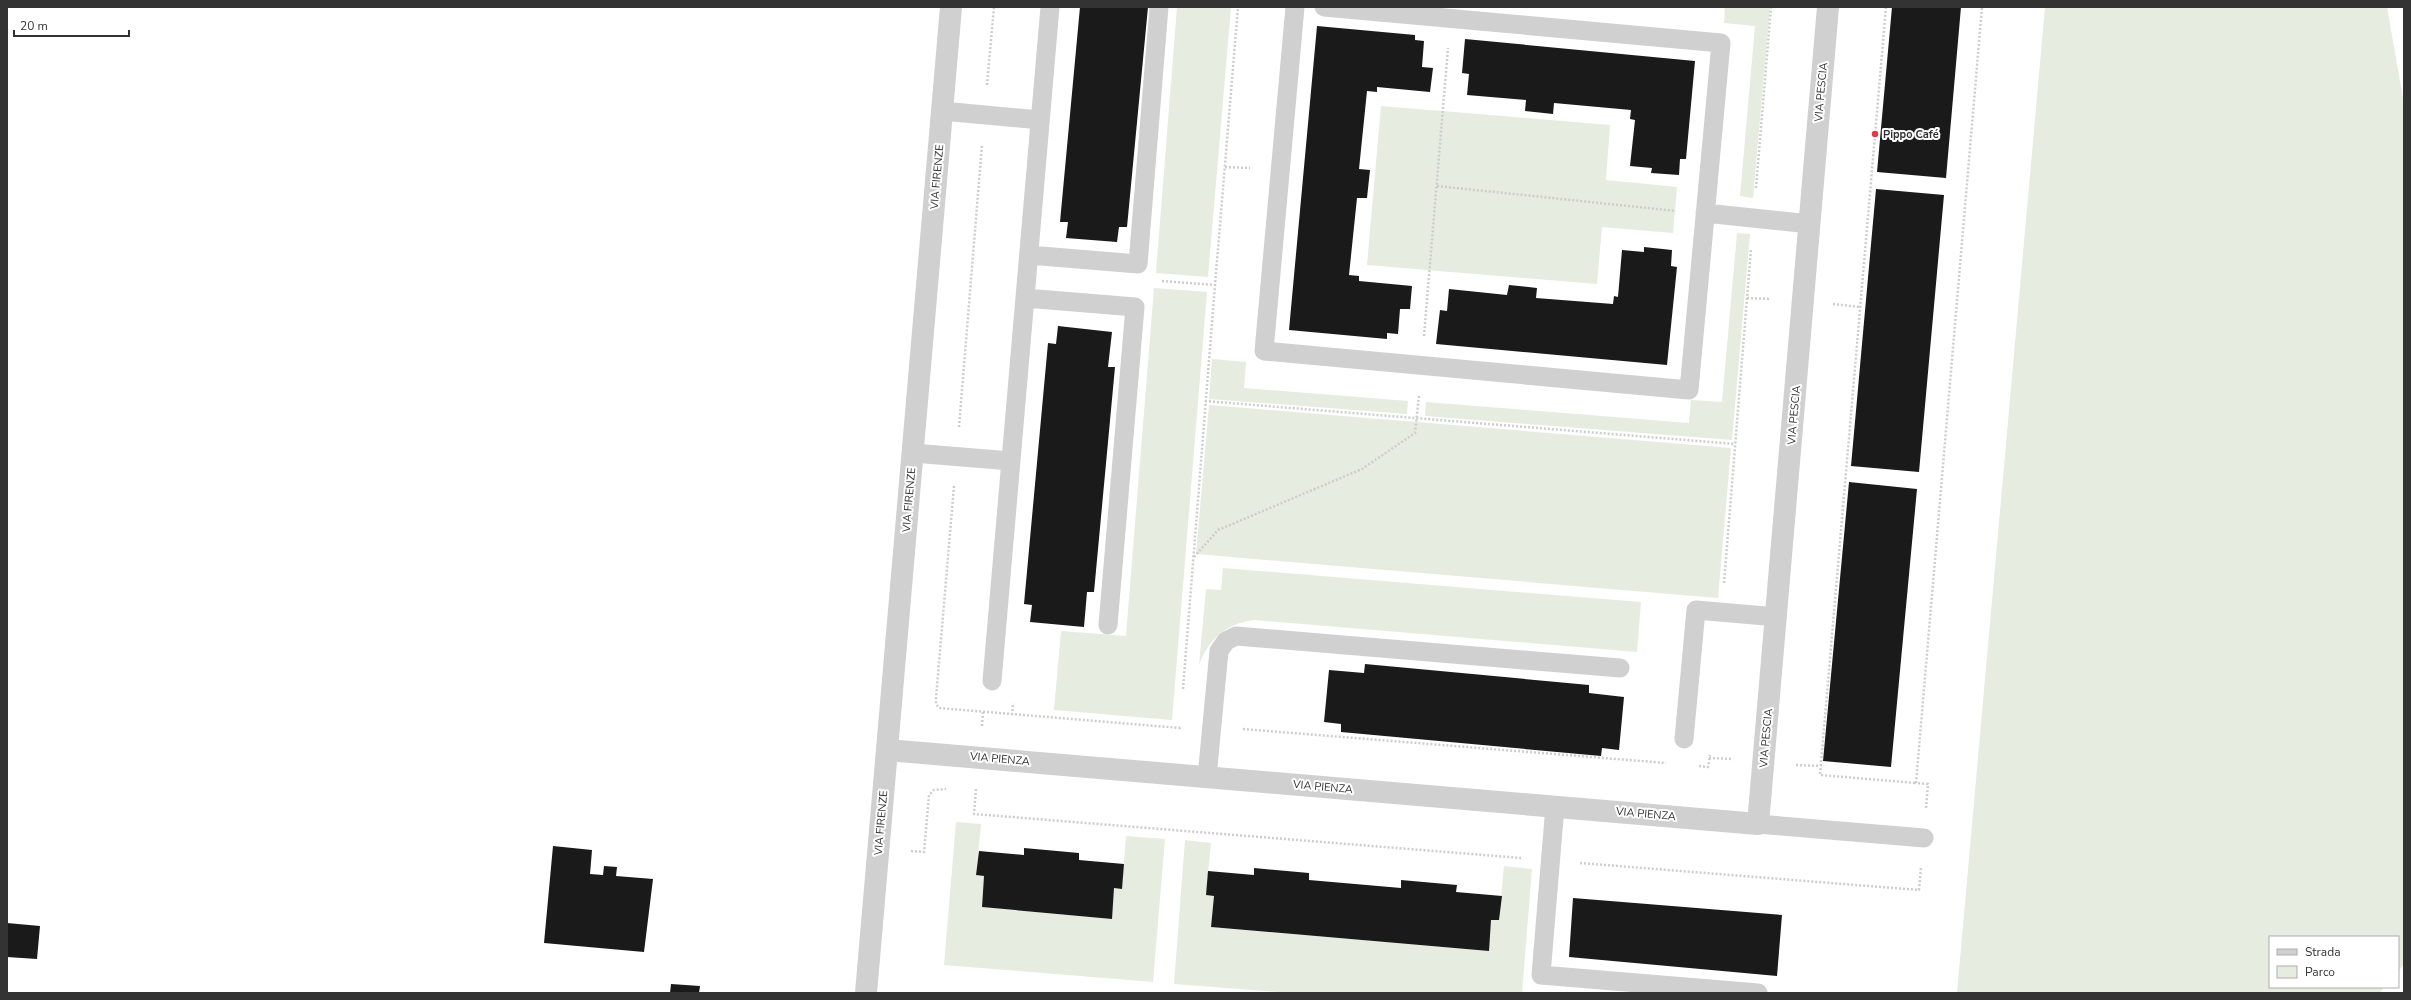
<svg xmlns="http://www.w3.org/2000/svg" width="2411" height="1000" viewBox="0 0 2411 1000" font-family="'Nunito Sans',sans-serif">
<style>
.green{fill:#e6ecdf}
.building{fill:#1a1a1a}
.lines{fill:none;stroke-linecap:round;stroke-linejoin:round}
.path{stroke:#cdcdcd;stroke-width:2.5;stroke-dasharray:2 2;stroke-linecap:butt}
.service{stroke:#d0d0d0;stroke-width:19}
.minor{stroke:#d0d0d0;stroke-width:22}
.poi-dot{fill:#e63946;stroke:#fff;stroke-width:1.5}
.labels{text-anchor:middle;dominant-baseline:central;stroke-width:4;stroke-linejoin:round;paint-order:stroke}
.street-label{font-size:11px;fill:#333;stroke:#fff}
.poi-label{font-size:11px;font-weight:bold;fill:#333;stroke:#fff;text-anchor:start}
</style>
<rect width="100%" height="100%" fill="#fff"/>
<path class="green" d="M1177 7H1231L1208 277 1156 273Z
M1725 7H1770L1753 198 1740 196 1755 26 1724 23Z
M2045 7H2387L2404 104V965L2398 971V937H2270V987H2384L2380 993H1957Z
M1381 106 1610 125 1606 180 1677 187 1673 233 1602 227 1597 284 1367 265Z
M1737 233 1750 234 1732 440 1425 416 1426 402 1689 423 1691 400 1722 402Z
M1154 288 1207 292 1172 720 1054 710 1061 631 1126 636Z
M1212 359 1246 362 1244 388 1408 401 1407 414 1209 399Z
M1209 405 1731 448 1718 598 1196 554Z
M1223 568 1641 602 1637 652 1254 620C1226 624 1209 638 1199 665L1206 589 1221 590Z
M956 822 981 824 976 875 984 876 982 907 1111 919 1114 888H1122L1126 836 1165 839 1153 982 944 965Z
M1185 840 1211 843 1206 895 1214 896 1211 927 1488 951 1491 920H1499L1504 866 1532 869 1522 993H1292L1174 984Z"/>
<path class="building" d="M1080 7H1148L1127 227H1119L1117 242 1066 238 1068 222H1060Z
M1892 7H1961L1946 178 1877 172Z
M1317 26 1415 35V40L1424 41 1422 67 1433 68 1430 92 1377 87V92L1367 91 1359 169 1370 170 1367 198H1357L1349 275 1359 276V281L1412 286 1410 309H1400L1398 334 1387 333V339L1289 330Z
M1465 39 1695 61 1686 159H1680L1679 175 1651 173 1652 168 1630 166 1635 120 1630 119 1631 110 1554 103 1553 114 1525 111 1526 100 1467 95 1469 74 1462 73Z
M1876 189 1944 195 1919 472 1851 466Z
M1644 247 1672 250 1671 266 1677 267 1667 365 1436 344 1440 310 1447 311 1449 289 1507 295 1509 285 1537 288 1536 298 1613 304 1614 296 1618 297 1622 250 1644 252Z
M1058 326 1112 332 1108 367H1115L1094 592H1087L1084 627 1030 622 1032 605 1024 604 1048 343 1056 344Z
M1849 482 1917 489 1891 767 1823 761Z
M1365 664 1589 685V693L1624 697 1619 750 1602 748 1601 756 1341 732V724L1324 722 1329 670 1364 673Z
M553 846 592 850 590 874 603 875 604 866 617 867 616 876 653 879 644 952 544 943Z
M1024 848 1079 853V860L1124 864 1122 889 1114 888 1112 919 982 907 984 876 976 875 979 851 1024 855Z
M1254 868 1309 873V880L1401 888V880L1457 885 1456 892 1502 896 1499 920H1491L1489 951 1211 927 1214 896 1206 895 1208 871 1254 875Z
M1573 898 1782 915 1777 976 1569 957Z
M7 923 40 926 37 959 7 957Z
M671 984 700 986 699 993H670Z"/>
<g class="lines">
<path class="path" d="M1886 7 1820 775 1916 783
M987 85 994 7
M1225 167 1250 168
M1437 186 1676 211
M1756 188 1771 7
M1162 281 1215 285 1238 7
M1747 298 1771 299
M1833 304 1860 307
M1424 336 1448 48
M1205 401 1735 444
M959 427 982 145
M954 486 936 698V704L939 708 1180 728V726
M1194 557 1218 530 1362 469 1415 433 1419 395
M1724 583 1751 249
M1183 689 1215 285
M1012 715 1013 703
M982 726 983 712
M1243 729 1666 763
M1709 758 1733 759
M1796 765 1820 766
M1699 766 1708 767 1710 755
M976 789 974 814 1521 858
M1926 808 1928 784 1916 783 1982 7
M911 851 924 852 929 795 934 790 946 789
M1580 863 1919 890 1921 867"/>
<path class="service" d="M1295 7 1264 351 1689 390 1721 43 1324 7
M942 111 1040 120
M1705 213 1810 224
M1029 255 1138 264 1159 7
M1025 298 1135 307 1108 625
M913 453 1011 461
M992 681 1050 7
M1684 739 1696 610 1777 617
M1207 777 1219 651 1226 641 1236 636 1620 668
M1555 806 1541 975 1758 993
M1758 824 1924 838"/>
<path class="minor" d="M887 750 1758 824 1828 7
M866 993 951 7"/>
</g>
<circle class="poi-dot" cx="1875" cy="134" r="4"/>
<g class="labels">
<g class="street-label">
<text transform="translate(1821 92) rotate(-85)">VIA PESCIA</text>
<text transform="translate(937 177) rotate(-85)">VIA FIRENZE</text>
<text transform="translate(1794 415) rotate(-85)">VIA PESCIA</text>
<text transform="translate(909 500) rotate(-85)">VIA FIRENZE</text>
<text transform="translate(1766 738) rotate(-85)">VIA PESCIA</text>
<text transform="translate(1000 759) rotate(5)">VIA PIENZA</text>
<text transform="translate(1323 787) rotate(5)">VIA PIENZA</text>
<text transform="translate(1646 814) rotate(5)">VIA PIENZA</text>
<text transform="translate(881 823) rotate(-85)">VIA FIRENZE</text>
</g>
<g class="poi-label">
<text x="1883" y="134">Pippo Café</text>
</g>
</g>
<rect width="2411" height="1000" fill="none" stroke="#333333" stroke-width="16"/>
<rect x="2269" y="936" width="130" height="52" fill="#ffffff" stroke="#adadad"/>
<rect x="2277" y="949" width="20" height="6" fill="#d0d0d0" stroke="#adadad"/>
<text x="2305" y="956" font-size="12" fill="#333333">Strada</text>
<rect x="2277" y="966" width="20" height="12" fill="#e6ecdf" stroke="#adadad"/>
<text x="2305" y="976" font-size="12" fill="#333333">Parco</text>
<path d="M14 30v6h115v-6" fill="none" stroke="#333333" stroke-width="2"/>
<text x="20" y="30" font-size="12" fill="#333333" stroke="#ffffff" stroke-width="3" paint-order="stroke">20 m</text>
</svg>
